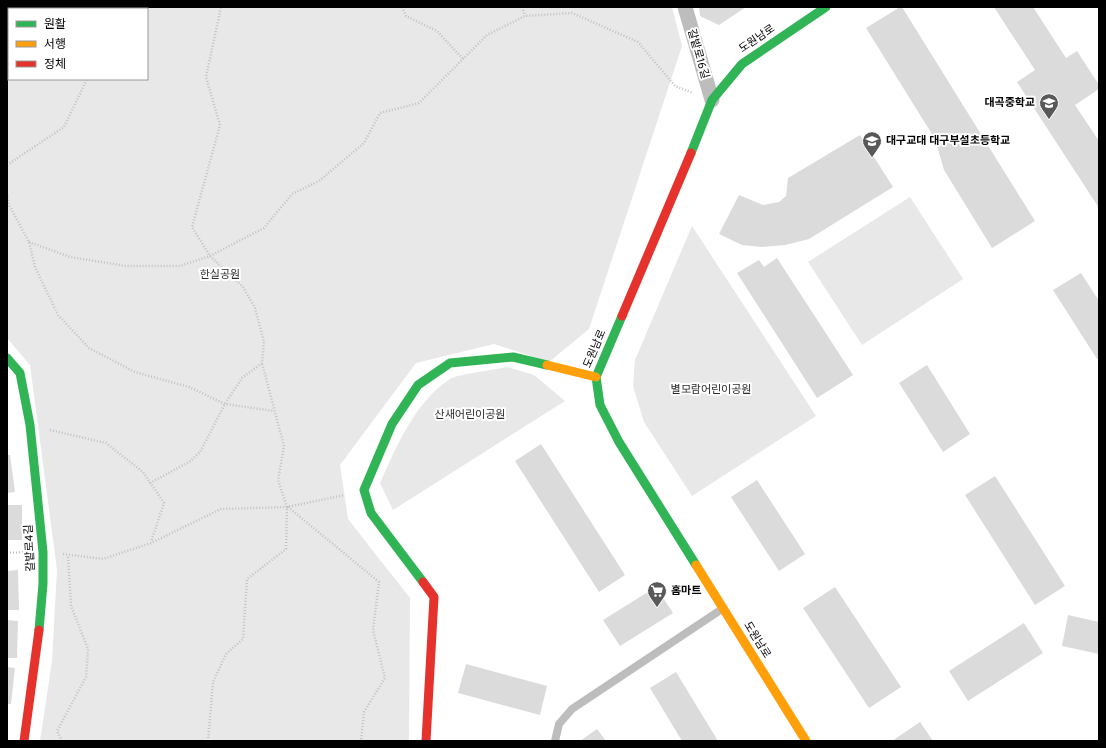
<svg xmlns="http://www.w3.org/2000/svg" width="1106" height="748" viewBox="0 0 1106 748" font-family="Overpass,'Noto Sans KR',sans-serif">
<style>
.green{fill:#e8e8e8;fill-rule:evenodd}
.building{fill:#dbdbdb}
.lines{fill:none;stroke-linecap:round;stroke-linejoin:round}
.path{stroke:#c2c2c2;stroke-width:2.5;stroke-dasharray:1 2;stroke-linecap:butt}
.lane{stroke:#bdbdbd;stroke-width:8}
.street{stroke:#bdbdbd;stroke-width:15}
.fast{stroke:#30b455;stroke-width:9}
.slow{stroke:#ff9f0a;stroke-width:9}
.jam{stroke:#e5322d;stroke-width:9}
.labels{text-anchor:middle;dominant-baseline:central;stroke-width:4;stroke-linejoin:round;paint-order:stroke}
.street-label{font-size:11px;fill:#000;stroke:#fff}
.poi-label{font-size:11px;font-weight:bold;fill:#000;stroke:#fff;text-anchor:start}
.park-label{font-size:11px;fill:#2c2c2c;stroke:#fff}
</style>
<rect width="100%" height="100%" fill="#fff"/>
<path class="green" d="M7 7H672L682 46 589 329 549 362 494 344 416 363 340 465 348 519 410 598 409 741H40L52 661 57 570 30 365 7 338ZM9 9H147V79H9Z
M910 197 963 279 862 345 808 262Z
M692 226 816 416 692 496 644 422 633 386 635 360Z
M507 367 534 375 565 401 393 510 380 483C397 446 414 403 450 379 458 374 495 370 507 367Z"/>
<path class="building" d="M699 7H746L719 25 700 16Z
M900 7H902L1035 221 992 248 944 170 935 139 866 28Z
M994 7H1033L1066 58 1077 51 1099 85V89L1075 105 1099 141V208L1017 82 1035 70Z
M860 135 893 187 809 239 785 245 762 247 742 245 719 234 739 195 763 205 779 202 786 196 788 178Z
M777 258 853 375 817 398 737 273 759 260 764 267Z
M1081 273 1099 301V358L1097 359 1053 290Z
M927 365 970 434 943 452 899 383Z
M541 444 625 575 599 592 515 461Z
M7 455H10L15 492 7 493Z
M995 476 1065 586 1035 605 965 495Z
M757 480 805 554 779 571 731 497Z
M7 505H22V540H7Z
M18 570 19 610H7V571Z
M656 587 673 613 620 646 603 620Z
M835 587 901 687 869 708 803 608Z
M1068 615 1099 622V654L1062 646Z
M7 620 18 621 17 658H7Z
M1024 623 1043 653 968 701 949 671Z
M466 664 547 686 540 715 458 693Z
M7 667 15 668 11 704H7Z
M676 672 718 741H682L650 688Z
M920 722 933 741H892Z
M597 729 606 741H580Z"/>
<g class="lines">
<path class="path" d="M120 7 121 9
M402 7 406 16 437 31 463 59
M522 7 525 16
M7 165 64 127 87 79
M7 194 9 205 29 242 35 267 58 315 89 348 135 372 189 387 225 404 274 411
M29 242 70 257 126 266H180L210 256 264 228 292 194 319 181 364 143 380 113 419 103 487 35 525 16 572 13 638 42 675 86 693 93
M50 430 106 443 143 472 164 503 151 542
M150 483 189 462 200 452 225 404 242 378 262 363 264 342 255 308 243 287 210 256 192 227 220 125 206 77 221 7
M288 507 379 582 373 630 385 678 364 712 361 741
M7 553 23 552
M63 554 103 559 151 543 221 509 287 507 345 495
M62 741 57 731 86 677 88 649 71 606 68 555
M208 741 213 682 226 654 243 639 247 579 286 549 287 507 278 480 284 446 262 363"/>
<path class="lane" d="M555 741 559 724 572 709 722 609"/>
<path class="street" d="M685 7 712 100"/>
<path class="fast" d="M691 153 712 100 742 64 826 7
M622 316 596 377 600 405 619 442 696 565
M7 358 20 373 30 425 43 552V584L39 630
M423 582 371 513 364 490 392 424 418 385 450 363 513 357 547 365"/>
<path class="slow" d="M547 365 596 377
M696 565 806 741"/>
<path class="jam" d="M622 316 691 153
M423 582 434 597 426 741
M24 741 39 630"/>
</g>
<defs>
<g id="school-pin" transform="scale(1)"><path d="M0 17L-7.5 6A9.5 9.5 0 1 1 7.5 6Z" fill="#595959" stroke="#fff"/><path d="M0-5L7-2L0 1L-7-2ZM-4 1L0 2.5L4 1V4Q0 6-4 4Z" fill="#fff"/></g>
<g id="supermarket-pin" transform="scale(1)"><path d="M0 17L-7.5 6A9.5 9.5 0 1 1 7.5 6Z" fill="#595959" stroke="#fff"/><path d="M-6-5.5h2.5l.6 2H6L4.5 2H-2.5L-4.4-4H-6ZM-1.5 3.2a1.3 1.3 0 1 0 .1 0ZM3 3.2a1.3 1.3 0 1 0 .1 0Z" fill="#fff"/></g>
</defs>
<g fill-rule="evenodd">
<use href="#school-pin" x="1049" y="103"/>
<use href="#school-pin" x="872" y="141"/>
<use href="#supermarket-pin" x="657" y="591"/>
</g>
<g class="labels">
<g class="street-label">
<text transform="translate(757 39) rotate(-34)">도원남로</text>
<text transform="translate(698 54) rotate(74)">갈밭로16길</text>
<text transform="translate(595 349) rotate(-67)">도원남로</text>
<text transform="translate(30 548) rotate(-93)">갈밭로4길</text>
<text transform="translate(757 640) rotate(58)">도원남로</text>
</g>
<g class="poi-label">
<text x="1035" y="103" text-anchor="end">대곡중학교</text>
<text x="886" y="141">대구교대 대구부설초등학교</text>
<text x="671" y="591">홈마트</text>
</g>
<g class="park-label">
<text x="220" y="275">한실공원</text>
<text x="711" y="390">별모람어린이공원</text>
<text x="470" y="415">산새어린이공원</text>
</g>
</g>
<rect width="1106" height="748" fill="none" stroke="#000000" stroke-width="16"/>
<rect x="8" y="8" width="140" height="72" fill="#ffffff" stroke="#999999"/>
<rect x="16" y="21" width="20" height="6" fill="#30b455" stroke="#999999"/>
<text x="44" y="28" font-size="12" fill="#000000">원활</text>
<rect x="16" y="41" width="20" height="6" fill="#ff9f0a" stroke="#999999"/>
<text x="44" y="48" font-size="12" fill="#000000">서행</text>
<rect x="16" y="61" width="20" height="6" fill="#e5322d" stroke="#999999"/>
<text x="44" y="68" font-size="12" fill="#000000">정체</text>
</svg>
